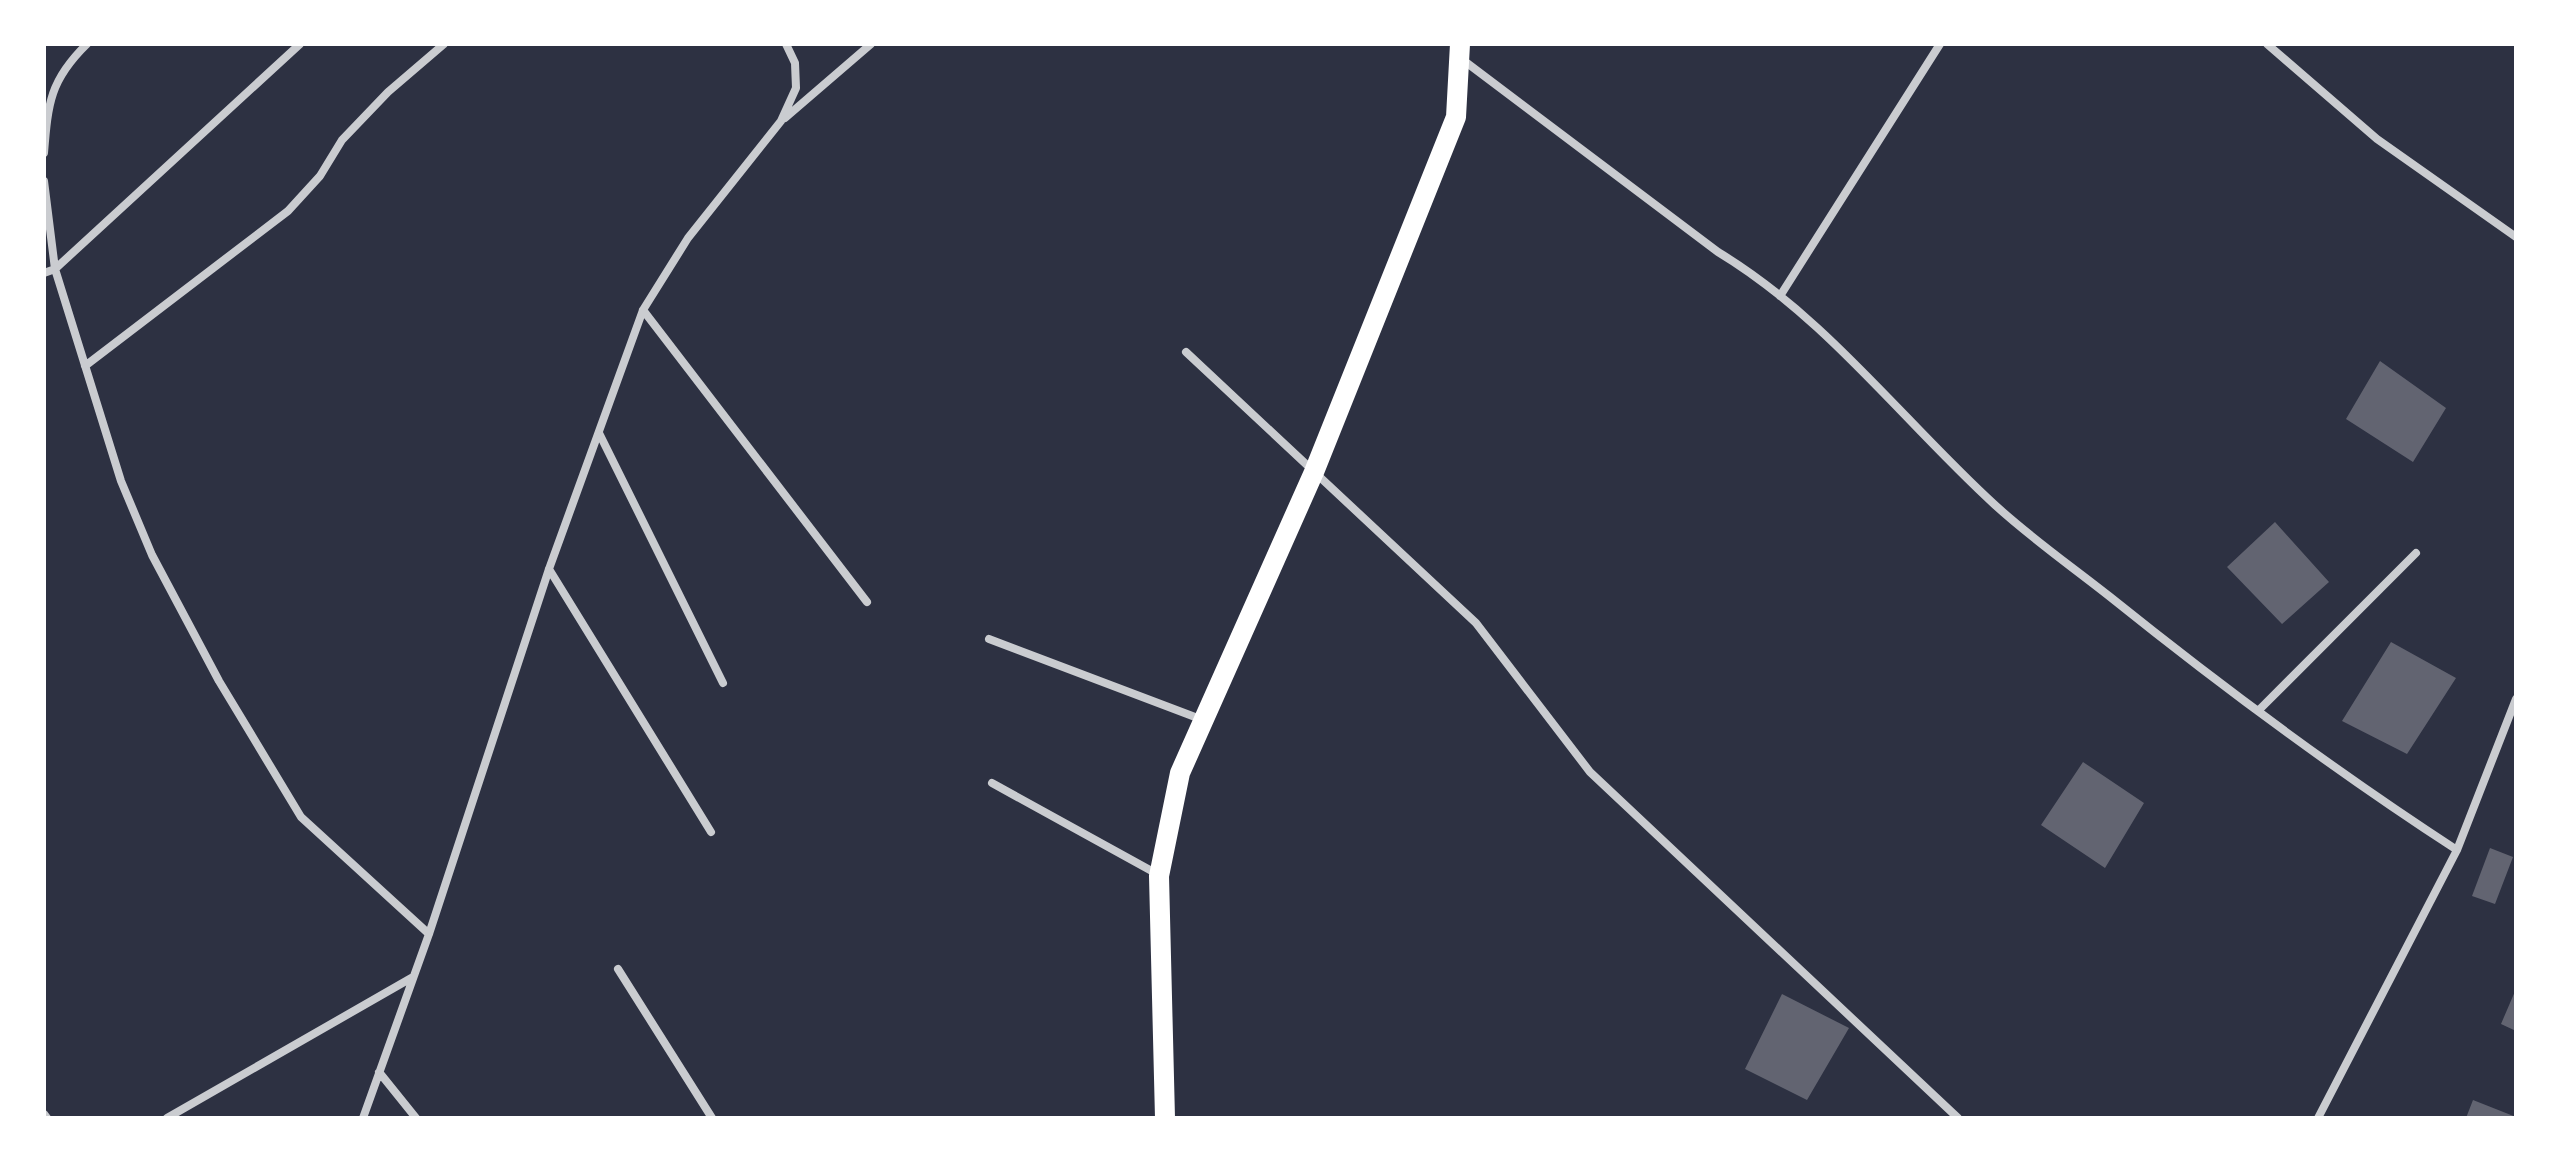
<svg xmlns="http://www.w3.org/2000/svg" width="2560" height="1162" viewBox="0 0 2560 1162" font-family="Figtree,sans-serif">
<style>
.building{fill:#626471}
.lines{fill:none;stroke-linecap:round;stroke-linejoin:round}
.minor{stroke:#caccd0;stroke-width:8}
.primary{stroke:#fff;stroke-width:20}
</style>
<rect width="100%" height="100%" fill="#2d3142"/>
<path class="building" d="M2380 361 2446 408 2413 462 2346 419Z
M2275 522 2329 582 2282 624 2227 567Z
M2391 642 2456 678 2407 754 2342 721Z
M2083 762 2144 803 2105 868 2041 825Z
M2490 848 2513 857 2495 904 2472 896Z
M2516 989V1031L2501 1024Z
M1782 994 1849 1028 1807 1100 1745 1069Z
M2473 1100 2516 1117V1118H2466Z"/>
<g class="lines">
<path class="minor" d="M300 44 55 269 121 481 152 555 219 681 301 817 429 934
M2267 44 2377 139 2516 237
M1463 60 1718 252C1826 317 1903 421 1995 505 2031 538 2071 566 2109 596 2221 686 2337 772 2457 850
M785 118 871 44
M44 153C48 103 50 80 87 44
M44 181 55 269 44 273
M1780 296 1940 44
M643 310 867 602
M1186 352 1476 623 1590 772 1958 1118
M85 366 288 211 320 176 342 140 388 92 444 44
M599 433 723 683
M549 569 711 832
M989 639 1203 720
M2259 710 2416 553
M992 783 1159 875
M618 969 712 1118
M379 1072 416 1118
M44 1114 47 1118
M167 1118 413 977
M363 1118 429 934 549 569 643 310 688 238 781 121 796 88 795 63 786 44
M2318 1118 2457 850 2516 699"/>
<path class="primary" d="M1165 1118 1159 876 1180 773 1314 472 1456 117 1460 44"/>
</g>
<rect width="2560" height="1162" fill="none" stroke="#ffffff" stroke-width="92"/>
</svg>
